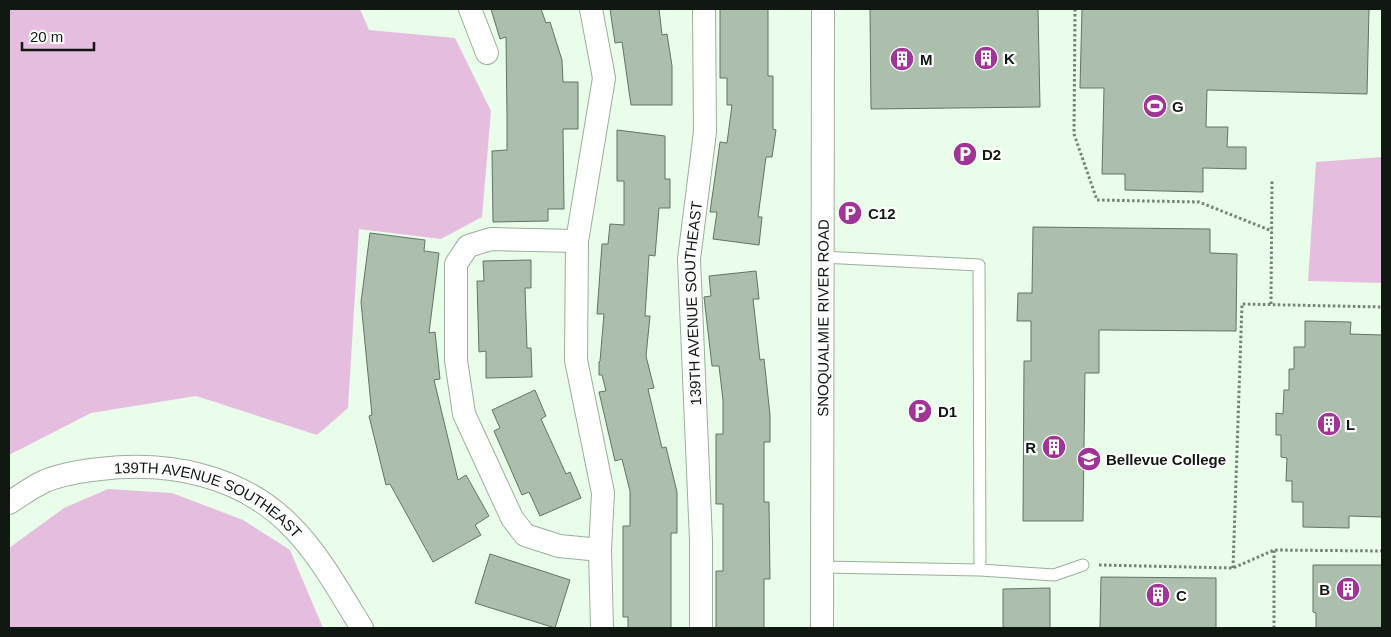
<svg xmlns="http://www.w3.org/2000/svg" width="1391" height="637" viewBox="0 0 1391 637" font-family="Arial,sans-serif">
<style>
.green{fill:#e5bedf}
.building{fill:#abbfac;stroke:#627463}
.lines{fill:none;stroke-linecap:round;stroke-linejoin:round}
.service-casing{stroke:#9baf9c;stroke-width:13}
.minor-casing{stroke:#9baf9c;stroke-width:24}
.path{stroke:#748175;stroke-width:3;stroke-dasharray:2.5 2.5;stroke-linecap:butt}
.service{stroke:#fff;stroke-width:11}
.minor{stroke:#fff;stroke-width:22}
.labels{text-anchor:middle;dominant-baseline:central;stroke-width:4.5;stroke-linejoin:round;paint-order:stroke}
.poi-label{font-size:15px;font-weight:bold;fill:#101811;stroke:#fff;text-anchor:start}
.street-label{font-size:15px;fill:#101811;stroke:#fff}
</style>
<rect width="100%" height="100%" fill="#e9fdea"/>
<path class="green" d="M9 9H360L369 30 455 38 491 111 482 217 441 239 359 229 348 408 317 435 196 396 91 413 9 455Z
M1382 157V283L1308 281 1316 162Z
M108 489 172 493 243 520 290 550 323 628H9V548L64 508Z"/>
<path class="building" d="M491 9H541L546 23 550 22 562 60 563 82H578V129H563L564 209H548V221L493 222 492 151 507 150V117L506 37 500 39Z
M610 9H659L662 35 667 34 672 66V105H631L622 42 615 43Z
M720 9H768V76H773V129L776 130 772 157H766L758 217H762L759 245 713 239 717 212H710L720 142 727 143 732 105H727V78H720Z
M870 9H1038L1040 107 871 109Z
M1082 9H1369L1367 94 1207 90 1206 127H1228L1227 147H1246V169L1203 168V192L1125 190V174H1102L1104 88H1080Z
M617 130 665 136V179H670V208H659L655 256 649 255 645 316H650L646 356 654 388 648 389 662 448 666 447 677 492V533H671V628H628V617H623V526H630V491L622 459 615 461 599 392 606 391 602 375H599V362L600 361 604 314H597L602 244H608L610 224 624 225V181H617Z
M1033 227 1210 229V253L1237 254 1236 331 1099 330V373H1085L1083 521H1023L1024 361H1031V321H1017L1018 293H1032Z
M370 233 425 240 424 251 439 253 429 333 435 332 440 379 434 380 458 480 466 475 489 516 475 525 481 535 433 562 390 484 386 485 369 416 372 415 361 302Z
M531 260V288H525L527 348H531L532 377 486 378V351L479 352 477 281H484L483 261Z
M756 271 759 299H753L760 360 764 359 770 415V442H764V502H769L770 579H764V628H716V571H723V504H716V434H723V400L719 366H712L704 297 711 296 709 276Z
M1305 321 1351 322 1350 334 1382 335V517L1349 516V528L1303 527V502H1292V481H1286L1287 458 1281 457V435H1276V413L1283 414 1284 390H1289V369H1294V347H1305Z
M535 390 546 416 541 419 566 474 570 472 581 498 540 516 529 492 522 495 494 431 500 428 492 410Z
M490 554 570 580 555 628 475 603Z
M1313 565H1382V628H1316V613L1313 612Z
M1101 577 1216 578V628H1100Z
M1050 588V628H1003V589Z"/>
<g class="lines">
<g class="service-casing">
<path id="service" d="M822 257 979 265 980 570
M822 567 980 570 1054 575 1083 565"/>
</g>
<g class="minor-casing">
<g id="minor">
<path d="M470 9 487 53"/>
<path d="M591 9 604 78 577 241 576 360 603 493 600 550 602 628"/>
<path d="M577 241 491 239 468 246 456 264V360L464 414 512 518 525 535 559 546 600 550"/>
<path id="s1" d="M9 503C20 496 32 487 45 481 62 474 82 471 100 469 169 461 240 475 290 525 320 555 340 593 362 628"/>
<path id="s2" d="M701 628V541L689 259 705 132 704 9"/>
<path id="s3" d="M822 628 823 9"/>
</g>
</g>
<path class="path" d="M1075 9 1074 134 1097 200 1199 202 1272 231
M1271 304 1272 179
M1099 565 1233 568 1274 550 1382 551
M1233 568 1242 304 1382 307
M1274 628V550"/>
<use href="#service" class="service"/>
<use href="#minor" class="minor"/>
</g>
<defs>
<g id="building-disc" transform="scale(1.25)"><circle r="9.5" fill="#a03596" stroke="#fff"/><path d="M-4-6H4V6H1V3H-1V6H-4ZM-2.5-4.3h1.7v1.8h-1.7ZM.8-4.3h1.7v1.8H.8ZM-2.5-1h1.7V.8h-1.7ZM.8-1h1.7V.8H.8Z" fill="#fff"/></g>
<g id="stadium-disc" transform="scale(1.25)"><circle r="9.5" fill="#a03596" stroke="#fff"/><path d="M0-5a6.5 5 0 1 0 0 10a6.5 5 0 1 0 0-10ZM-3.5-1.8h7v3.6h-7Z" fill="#fff"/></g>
<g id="parking-disc" transform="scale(1.25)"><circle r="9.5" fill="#a03596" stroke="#fff"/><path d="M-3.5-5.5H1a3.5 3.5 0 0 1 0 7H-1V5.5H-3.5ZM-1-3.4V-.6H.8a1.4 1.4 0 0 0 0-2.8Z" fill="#fff"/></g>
<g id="university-disc" transform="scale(1.25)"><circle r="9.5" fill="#a03596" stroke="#fff"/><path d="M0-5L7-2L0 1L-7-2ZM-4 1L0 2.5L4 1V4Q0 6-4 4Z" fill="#fff"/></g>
</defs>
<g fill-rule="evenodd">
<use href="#building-disc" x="986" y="58"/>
<use href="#building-disc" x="902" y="59"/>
<use href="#stadium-disc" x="1155" y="106"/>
<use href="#parking-disc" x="965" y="154"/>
<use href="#parking-disc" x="850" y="213"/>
<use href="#parking-disc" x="920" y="411"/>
<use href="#building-disc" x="1329" y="424"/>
<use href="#building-disc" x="1054" y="447"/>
<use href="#university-disc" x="1089" y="459"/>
<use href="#building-disc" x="1348" y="589"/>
<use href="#building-disc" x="1158" y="595"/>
</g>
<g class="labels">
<g class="poi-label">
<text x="1004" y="58">K</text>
<text x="920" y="59">M</text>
<text x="1172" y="106">G</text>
<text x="982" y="154">D2</text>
<text x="868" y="213">C12</text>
<text x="938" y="411">D1</text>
<text x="1346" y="424">L</text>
<text x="1036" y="447" text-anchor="end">R</text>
<text x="1106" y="459">Bellevue College</text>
<text x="1330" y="589" text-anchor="end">B</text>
<text x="1176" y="595">C</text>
</g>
<g class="street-label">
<text stroke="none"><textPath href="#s2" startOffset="325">139TH AVENUE SOUTHEAST</textPath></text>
<text stroke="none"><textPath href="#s3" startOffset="310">SNOQUALMIE RIVER ROAD</textPath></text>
<text stroke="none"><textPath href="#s1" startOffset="215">139TH AVENUE SOUTHEAST</textPath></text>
</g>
</g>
<rect width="1391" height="637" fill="none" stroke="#101811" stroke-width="20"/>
<path d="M22 42v8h72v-8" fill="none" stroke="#101811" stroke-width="2.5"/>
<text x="30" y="42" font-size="15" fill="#101811" stroke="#ffffff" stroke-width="4" paint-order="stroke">20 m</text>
</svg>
